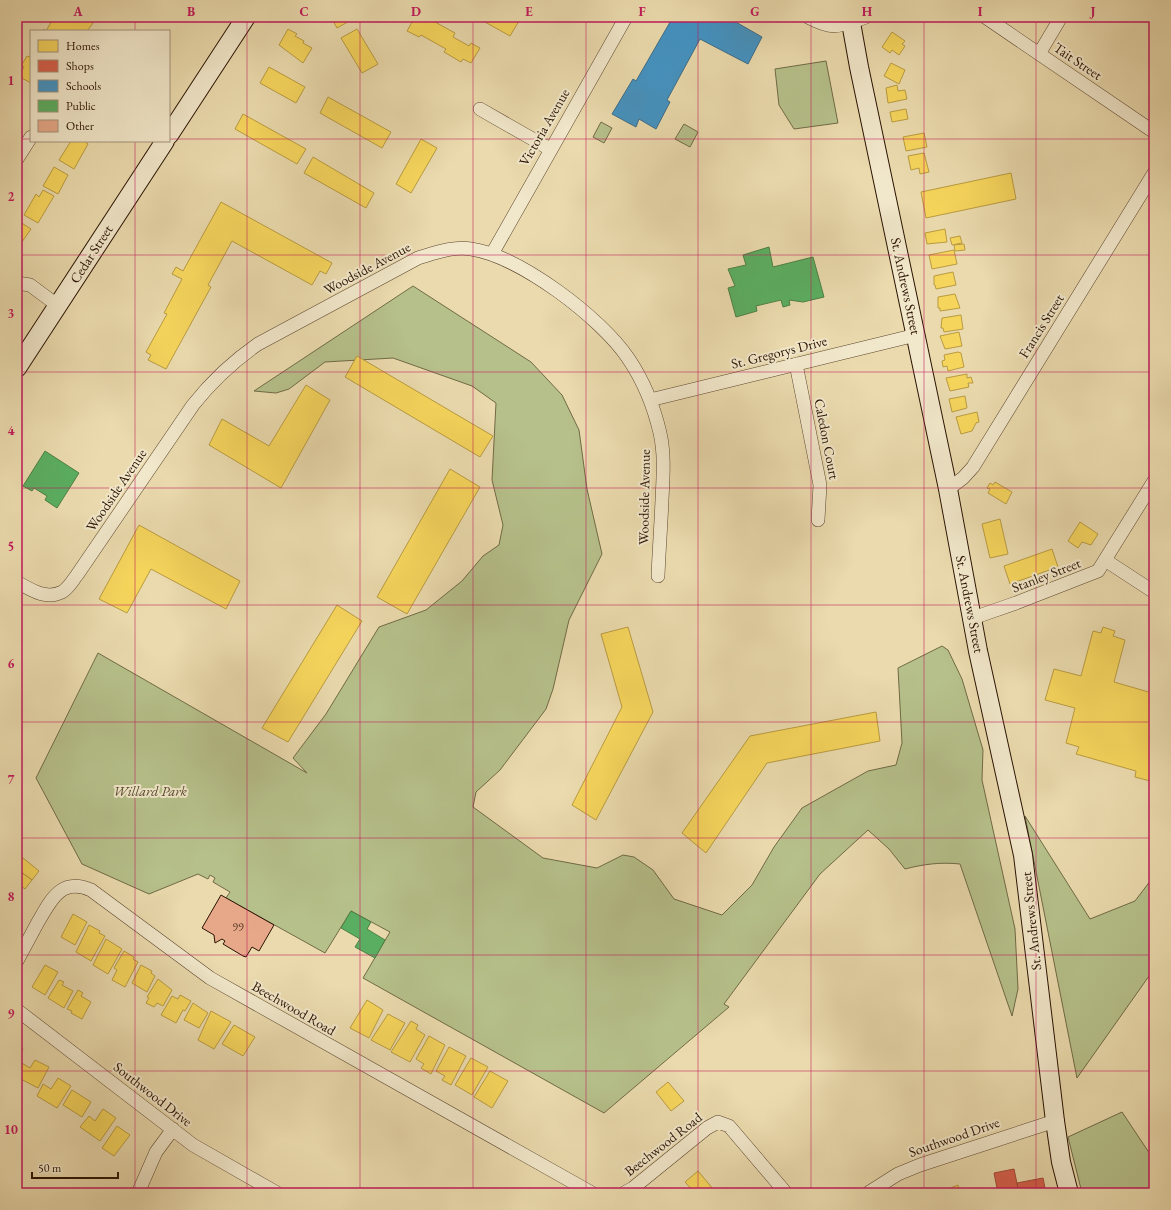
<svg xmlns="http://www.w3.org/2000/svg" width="1171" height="1210" viewBox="0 0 1171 1210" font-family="'EB Garamond',serif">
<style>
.green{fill:#b6c08a;stroke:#706a46}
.homes{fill:#f6d55c;stroke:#b99b41}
.shops{fill:#d6604d;stroke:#a34937}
.schools{fill:#4393c3;stroke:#3c6d89}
.public{fill:#5aae61;stroke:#4c8045}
.building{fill:#e6a888;stroke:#2b1303}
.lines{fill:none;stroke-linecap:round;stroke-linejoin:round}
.minor-casing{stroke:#5b452e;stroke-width:14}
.secondary-casing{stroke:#2b1303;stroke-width:20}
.minor{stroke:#f1e7ca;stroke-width:13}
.secondary{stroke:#f1e7ca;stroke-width:18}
.grid{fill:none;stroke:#c2185b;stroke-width:1;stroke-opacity:0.55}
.labels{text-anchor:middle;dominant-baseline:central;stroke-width:4;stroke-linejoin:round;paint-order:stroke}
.number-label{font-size:12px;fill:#5a3824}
.street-label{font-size:14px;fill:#2b1303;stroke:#f1e7ca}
.park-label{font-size:14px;font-style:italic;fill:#55472c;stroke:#f1e7ca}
.neatline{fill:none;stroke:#c2185b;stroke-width:1.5}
.grid-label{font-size:13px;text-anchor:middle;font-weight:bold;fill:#c2185b}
</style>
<rect width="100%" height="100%" fill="#eadaad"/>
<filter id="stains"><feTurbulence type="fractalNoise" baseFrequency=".005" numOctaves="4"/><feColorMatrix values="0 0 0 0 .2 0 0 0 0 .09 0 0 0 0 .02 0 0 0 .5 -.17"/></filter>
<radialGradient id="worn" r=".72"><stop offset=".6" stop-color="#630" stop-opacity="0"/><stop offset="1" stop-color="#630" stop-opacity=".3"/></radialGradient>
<path class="green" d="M826 61 838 123 794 129 779 105 775 69Z
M601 122 612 128 604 143 593 137Z
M684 124 698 132 690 147 675 139Z
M413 286 531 362 562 395 579 430 587 489 602 554 569 620 553 689 546 709 500 770 476 792 473 807 543 858 597 868 623 855 634 857 653 870 674 899 722 915 752 885 774 847 802 808 868 771 896 765 902 743 898 668 942 646 948 650 962 679 983 750 982 780 1015 929 1018 989 1012 1016 960 864C941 862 924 864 905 869L889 849 868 830 820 874 724 1004 729 1007 604 1113 363 978 390 932 351 911 325 953 226 898 230 892 213 882 215 878 210 875 208 879 198 874 149 894 82 864 36 778 98 653 307 773 293 758 326 714 379 627 426 610 462 581 483 556 499 545 503 525 492 480 496 403 472 386 393 358 325 362 289 389 276 393 254 391Z
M1025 816 1090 919 1135 901 1154 876V969L1077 1078Z
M1122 1112 1152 1157 1154 1158V1193H1082L1068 1137Z"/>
<path class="homes" d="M54 17H93L90 21 93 23 87 31H43L44 29 46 31Z
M331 17H351L353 19 337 28Z
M415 17H426L455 33 453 37 469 46 471 43 480 48 471 63 463 59 461 62 444 52 446 49 421 35 419 37 407 31Z
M476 17H512L519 21 510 36Z
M288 29 297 34 295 36 304 41 303 43 312 48 303 63 279 45Z
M357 29 378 64 362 73 341 38Z
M892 32 905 41 902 44 905 46 899 55 892 50 890 53 882 47Z
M31 55V83L18 76 24 67 21 66 27 56 30 57Z
M891 63 905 70 899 84 884 76Z
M269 67 305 87 296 103 260 83Z
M897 85 898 91 905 90 907 99 888 103 886 88Z
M328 97 391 132 382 148 320 113Z
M906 109 908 119 892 122 890 112Z
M243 114 306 149 297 164 235 129Z
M924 133 927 147 906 151 903 137Z
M421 139 437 148 411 193 396 184Z
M71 141H84L88 144 74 169 59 160Z
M924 153 929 172 920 174 919 168 911 170 908 156Z
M313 157 374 193 366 208 304 173Z
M54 167 68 175 58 194 43 186Z
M1011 173 1016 199 926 218 921 192Z
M43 190 54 196 38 223 24 215 36 194 39 197Z
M221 202 332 263 326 274 320 271 312 285 232 241 208 285 211 287 166 369 148 360 151 355 146 352 167 314 164 313 182 279 172 274 176 267 183 271Z
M17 220 31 229 17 249Z
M945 229 947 242 927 244 925 233Z
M960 236 962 243 952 245 950 238Z
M964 244 965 250 955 251 954 245Z
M954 250 957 264 932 269 929 255Z
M953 272 956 285 936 289 935 285H934V276Z
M955 294 960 308 940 311V308H938V297Z
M961 315 963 329 944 332 943 328H941L942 318Z
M959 332 962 346 945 349 940 336Z
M958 352 961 353 964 367 948 371 947 366 943 367 942 361 945 360 944 355Z
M357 356 493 436 480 457 345 377Z
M967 374V378L971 377 973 383H968L969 387 950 391 946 378Z
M306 385 330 400 281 488 209 445 222 419 269 446Z
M965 396 967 408 952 412 949 399Z
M977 412 979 422 976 423 972 431 961 434 956 417Z
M450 469 480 487 407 614 377 597Z
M995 482 1012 492 1006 504 988 493 990 489 987 488 990 483 993 485Z
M1000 519 1008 554 990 558 982 524Z
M1080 522 1098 534 1091 545 1082 542 1078 548 1068 541Z
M139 525 240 581 226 609 151 569 127 613 99 599Z
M1052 549 1058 567 1010 584 1004 566Z
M337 605 362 621 288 742 262 728Z
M628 627 653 712 596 820 572 805 622 707 601 634Z
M1103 627 1115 631 1113 636 1125 640 1114 682 1152 693 1154 684V782L1135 777 1136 771 1076 754 1079 747 1066 743 1075 708 1045 700 1054 669 1081 676 1093 631 1101 633Z
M876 712 880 741 767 763 706 853 682 833 750 736Z
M17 853 39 871 32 880 17 869Z
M17 869 32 880 25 889 17 883Z
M73 914 87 922 75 945 61 937Z
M89 925 100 931 99 933 105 936 91 961 76 952Z
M106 939 122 949 108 974 93 965Z
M124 951 134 957 133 959 138 962 125 987 112 980 117 970 114 968Z
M45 965 58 972 45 995 32 987Z
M141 965 152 971 151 973 155 976 147 992 132 983Z
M158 979 172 990 163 1006 157 1003 154 1007 146 1003 149 998 147 997Z
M59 980 64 982 62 985 73 991 64 1008 48 998Z
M78 990 83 993 81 996 91 1002 82 1019 71 1013 72 1011 67 1009Z
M180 995 191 1001 185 1011 183 1010 176 1023 161 1015 172 996 178 999Z
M367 1000 383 1010 369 1038 350 1028Z
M193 1003 208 1013 199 1028 184 1020Z
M211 1011 231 1022 214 1049 198 1040Z
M388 1014 405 1023 390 1050 371 1040Z
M411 1021 418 1025 416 1029 425 1035 410 1062 391 1052Z
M234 1025 255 1037 243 1056 222 1044Z
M429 1036 445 1045 431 1074 421 1068 424 1064 416 1059Z
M17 1045 23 1049 17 1059Z
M449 1047 466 1056 451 1085 442 1080 445 1076 436 1071Z
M471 1058 488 1067 472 1095 455 1085Z
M35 1060 49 1067 38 1088 17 1077V1067L20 1062 30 1068Z
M490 1071 508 1081 492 1108 474 1097Z
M58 1078 71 1086 57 1108 37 1096 43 1084 51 1089Z
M668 1082 684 1101 671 1111 656 1092Z
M72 1090 91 1102 82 1117 63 1105Z
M103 1109 116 1118 100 1141 80 1127 89 1116 95 1121Z
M117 1126 130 1135 114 1156 102 1148Z
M698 1171 714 1190 710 1193H695L685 1182Z
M958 1185 960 1193H934L948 1189Z
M681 1188 685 1193H676Z"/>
<path class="shops" d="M1014 1169 1019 1193H998L994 1173Z
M1043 1178 1046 1193H1019L1017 1183Z"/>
<path class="schools" d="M673 17H727L762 37 748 64 700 39 667 100 670 102 656 129 639 119 636 127 612 114 633 79 636 81Z"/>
<path class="public" d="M769 247 773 267 813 257 824 297 803 302 789 300 790 305 783 307 781 300 756 306 757 311 736 317 728 288 735 286 728 269 746 265 743 255Z
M45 451 79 473 57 508 45 500 47 496 34 488 32 491 23 486Z
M351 911 371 922 367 929 385 940 375 958 355 947 360 939 341 928Z"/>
<path class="building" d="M221 895 274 925 259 951 252 947 246 957 243 956 223 944 225 941 222 939 215 943 214 935 202 928Z"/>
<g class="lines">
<g class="minor-casing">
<path id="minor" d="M808 17C834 31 840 26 866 17
M985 17 1154 132
M1039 54 1061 17
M480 109 550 149
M17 159 31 137
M492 254 626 17
M17 283 30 285 57 305
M796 364 820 485 818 520
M650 400 916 335
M948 489 963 478 973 467 1154 173
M1105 560 1154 592
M17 582C31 590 46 600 62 592 68 589 73 580 77 575L193 405C212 381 232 362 258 344L418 258C435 253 453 246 471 249 520 256 601 318 628 358 643 380 654 407 660 433 665 455 663 478 662 500 661 525 659 550 658 576
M973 618 1016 603 1098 571 1154 481
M17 961C24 948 31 935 38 922 51 900 61 877 91 890L210 978 592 1193
M17 1010 193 1145 277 1193
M138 1193 156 1152 173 1129
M624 1193 633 1188 707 1128 718 1122 729 1126 786 1193
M868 1193 898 1174 920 1165 1055 1121"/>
</g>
<g class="secondary-casing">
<path id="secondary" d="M850 17 859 67 948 489 978 651 1023 855 1055 1121 1061 1162 1069 1193
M169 135 246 17
M17 368 165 141"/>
</g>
<use href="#minor" class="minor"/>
<use href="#secondary" class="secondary"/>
</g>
<path class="grid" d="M135 17V31M247 17V1193M360 17V1193M473 17V1193M586 17V1193M698 17V1193M811 17V1193M924 17V1193M1036 17V1193M17 139H31M169 139H1154M135 141V1193M17 255H1154M17 372H1154M17 488H1154M17 605H1154M17 722H1154M17 838H1154M17 955H1154M17 1071H1154"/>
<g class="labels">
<g class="number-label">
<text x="238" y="927">99</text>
</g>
<g class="street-label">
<text transform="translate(1078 61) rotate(34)">Tait Street</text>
<text transform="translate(544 127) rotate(-60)">Victoria Avenue</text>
<text transform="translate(91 254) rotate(-57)">Cedar Street</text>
<text transform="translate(367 268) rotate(-28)">Woodside Avenue</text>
<text transform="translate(906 286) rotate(78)">St. Andrews Street</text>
<text transform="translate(1041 326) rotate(-58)">Francis Street</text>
<text transform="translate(779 352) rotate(-14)">St. Gregorys Drive</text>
<text transform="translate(827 439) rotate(79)">Caledon Court</text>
<text transform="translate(116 490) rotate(-56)">Woodside Avenue</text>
<text transform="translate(644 497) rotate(-89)">Woodside Avenue</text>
<text transform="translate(1046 575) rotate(-21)">Stanley Street</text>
<text transform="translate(970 604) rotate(79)">St. Andrews Street</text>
<text transform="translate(1031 921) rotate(-96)">St. Andrews Street</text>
<text transform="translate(294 1008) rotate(30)">Beechwood Road</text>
<text transform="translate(153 1094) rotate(38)">Southwood Drive</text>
<text transform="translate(954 1137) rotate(-19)">Southwood Drive</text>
<text transform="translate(663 1144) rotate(-38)">Beechwood Road</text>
</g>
<g class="park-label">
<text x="150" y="791">Willard Park</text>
</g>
</g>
<rect width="1171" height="1210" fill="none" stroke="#eadaad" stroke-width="44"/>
<rect x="30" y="30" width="140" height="112" fill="#f1e7ca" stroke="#a2927a"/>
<rect x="38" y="40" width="20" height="12" fill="#f6d55c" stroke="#a2927a"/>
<text x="66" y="50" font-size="12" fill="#2b1303">Homes</text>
<rect x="38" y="60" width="20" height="12" fill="#d6604d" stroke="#a2927a"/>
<text x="66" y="70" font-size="12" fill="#2b1303">Shops</text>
<rect x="38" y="80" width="20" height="12" fill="#4393c3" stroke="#a2927a"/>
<text x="66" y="90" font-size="12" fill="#2b1303">Schools</text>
<rect x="38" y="100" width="20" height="12" fill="#5aae61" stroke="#a2927a"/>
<text x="66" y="110" font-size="12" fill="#2b1303">Public</text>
<rect x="38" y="120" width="20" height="12" fill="#e6a888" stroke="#a2927a"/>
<text x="66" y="130" font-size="12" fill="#2b1303">Other</text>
<path d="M32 1172v6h86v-6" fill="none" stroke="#2b1303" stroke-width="2"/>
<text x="38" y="1172" font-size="12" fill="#2b1303" stroke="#f1e7ca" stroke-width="3" paint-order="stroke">50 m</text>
<rect x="22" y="22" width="1127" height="1166" class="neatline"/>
<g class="grid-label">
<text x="78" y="16">A</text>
<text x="191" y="16">B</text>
<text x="304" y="16">C</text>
<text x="416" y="16">D</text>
<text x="529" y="16">E</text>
<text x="642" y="16">F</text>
<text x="755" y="16">G</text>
<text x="867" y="16">H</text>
<text x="980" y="16">I</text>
<text x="1093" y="16">J</text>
<text x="11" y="85">1</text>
<text x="11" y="201">2</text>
<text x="11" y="318">3</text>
<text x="11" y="435">4</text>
<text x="11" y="551">5</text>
<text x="11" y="668">6</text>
<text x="11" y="784">7</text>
<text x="11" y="901">8</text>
<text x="11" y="1018">9</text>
<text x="11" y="1134">10</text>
</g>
<rect width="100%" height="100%" filter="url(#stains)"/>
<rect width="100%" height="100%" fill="url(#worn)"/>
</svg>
